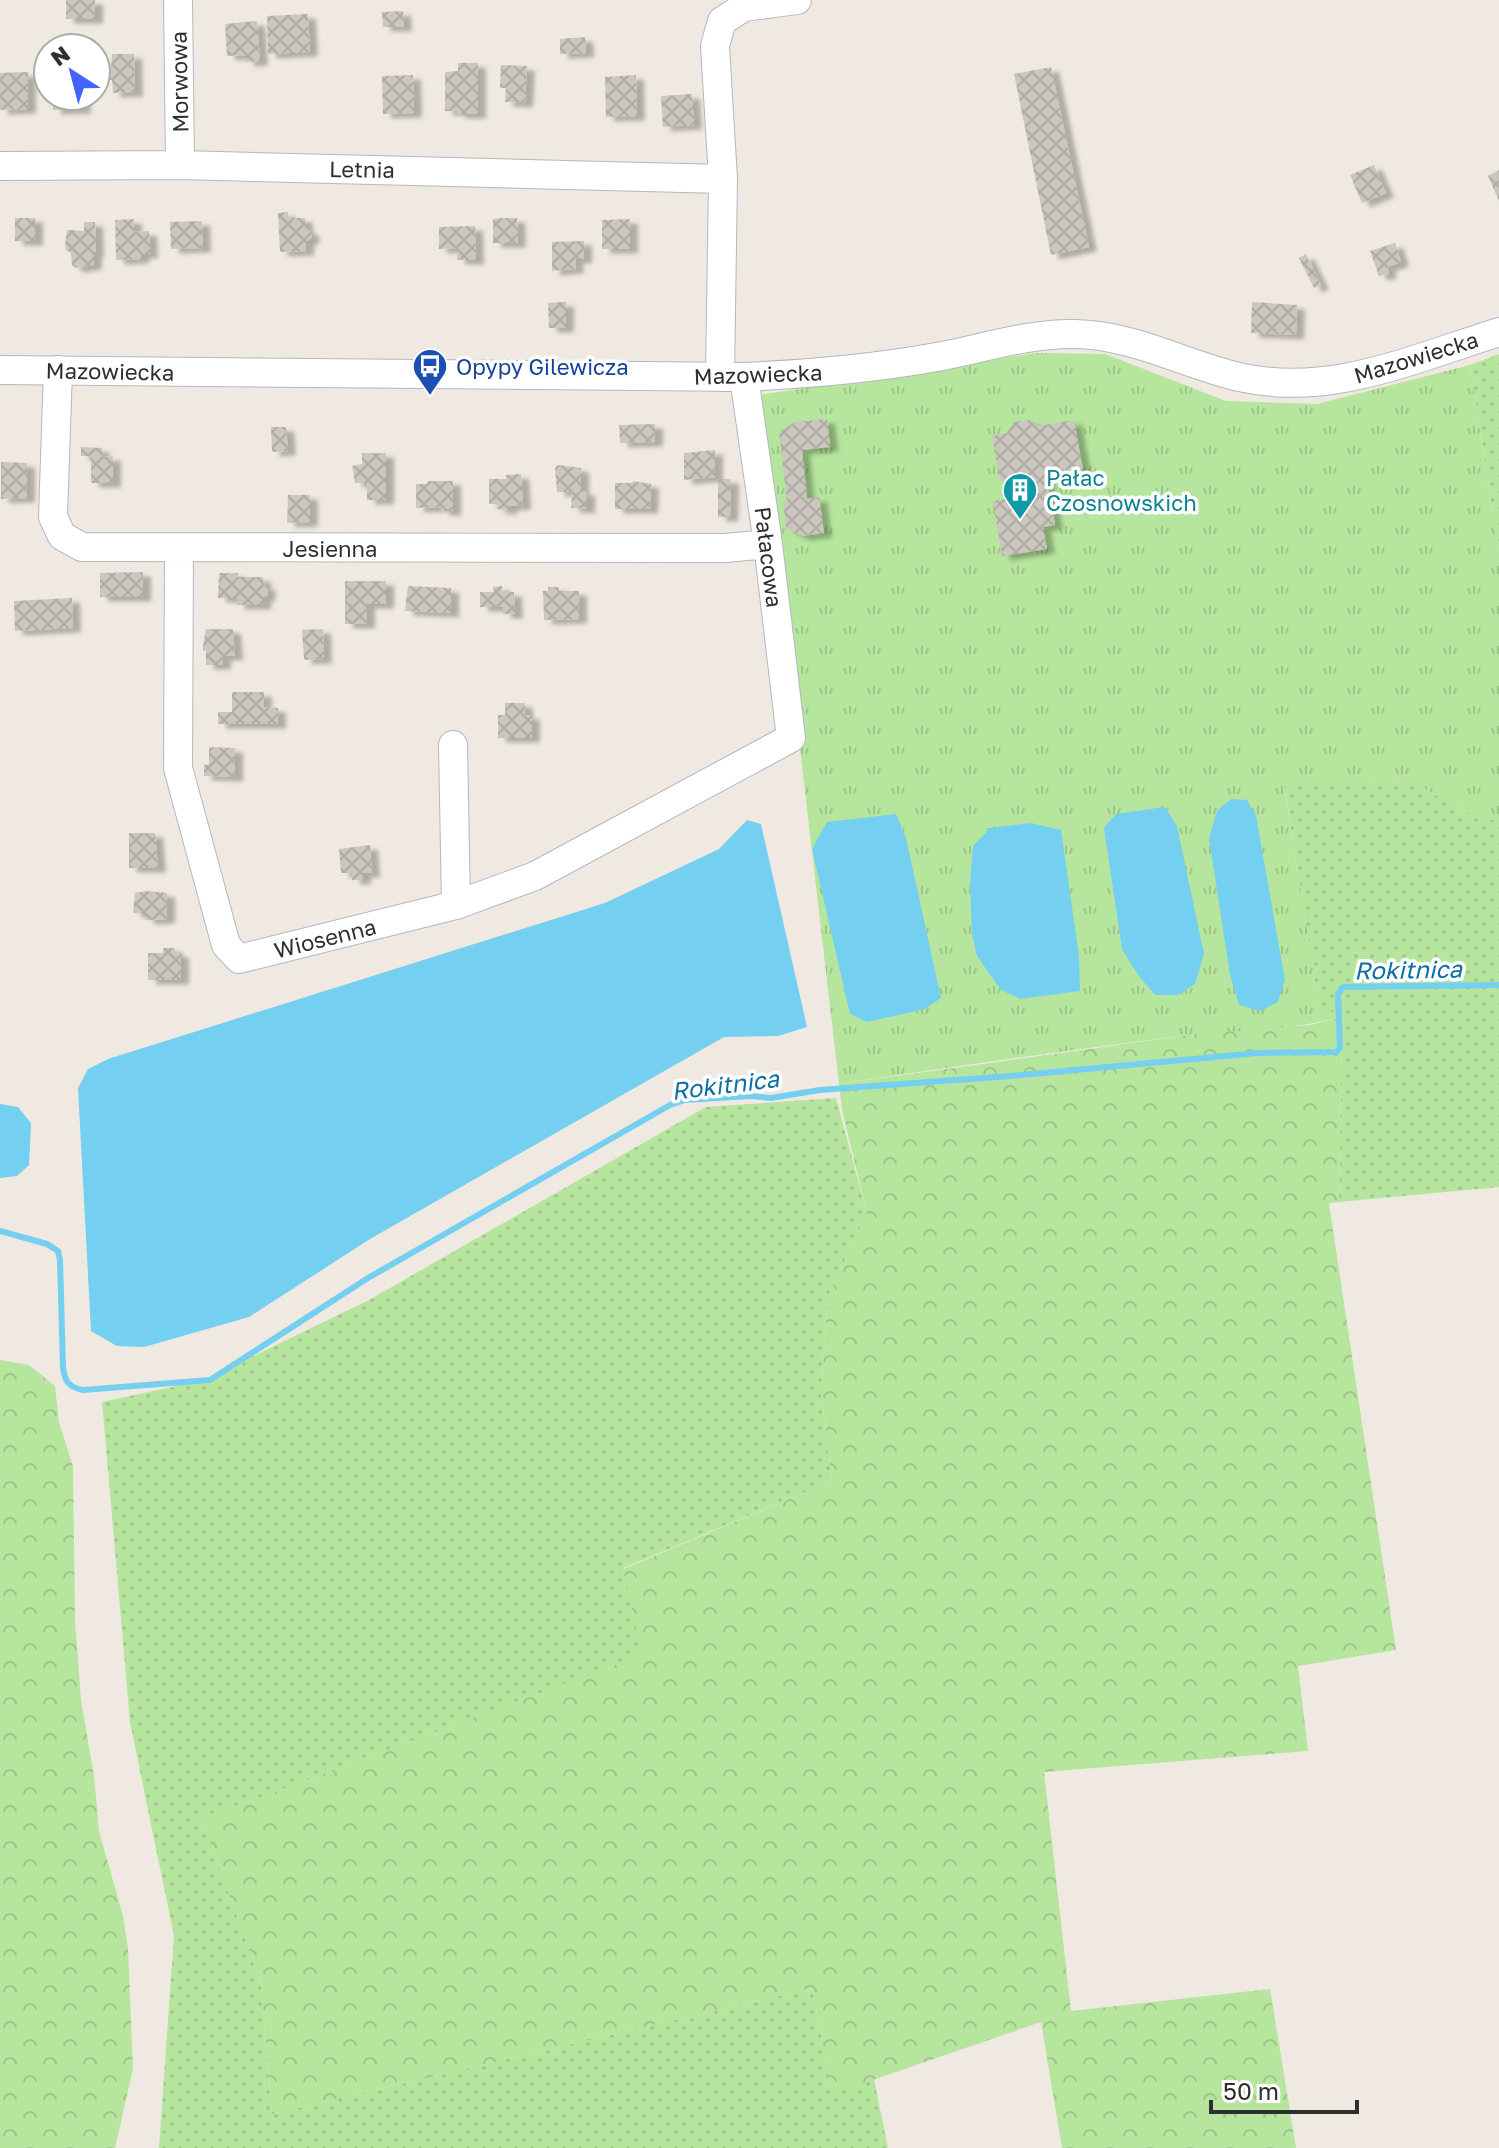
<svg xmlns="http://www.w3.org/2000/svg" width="1499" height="2148" viewBox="0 0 1499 2148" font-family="'Golos Text',sans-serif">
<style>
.grass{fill:url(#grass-dots)}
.forest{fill:url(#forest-crowns)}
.park{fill:url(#park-tufts)}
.water{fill:#75cff0}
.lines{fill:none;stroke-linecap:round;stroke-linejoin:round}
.stream{stroke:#75cff0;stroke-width:6}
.building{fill:url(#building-cross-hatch);filter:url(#shadow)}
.minor-casing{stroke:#b4b7c1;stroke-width:30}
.minor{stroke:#fff;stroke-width:28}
.labels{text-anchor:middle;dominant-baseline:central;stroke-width:7;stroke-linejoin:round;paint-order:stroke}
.street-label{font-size:22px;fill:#2e2e2e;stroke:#fff}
.transit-label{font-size:22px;fill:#164399;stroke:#fff;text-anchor:start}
.culture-label{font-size:22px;fill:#0d838f;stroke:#fff;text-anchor:start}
.water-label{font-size:24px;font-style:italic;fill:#0d6fa3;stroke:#fff}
</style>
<defs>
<pattern id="grass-dots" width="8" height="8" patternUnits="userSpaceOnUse" patternTransform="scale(2)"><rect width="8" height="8" fill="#b6e59e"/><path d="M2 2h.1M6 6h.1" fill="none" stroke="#9dc588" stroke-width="1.8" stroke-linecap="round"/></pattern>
<pattern id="forest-crowns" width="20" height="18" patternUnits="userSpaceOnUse" patternTransform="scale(2)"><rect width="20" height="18" fill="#b6e59e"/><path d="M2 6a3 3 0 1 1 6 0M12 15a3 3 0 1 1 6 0" fill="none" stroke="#9dc588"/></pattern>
<pattern id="park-tufts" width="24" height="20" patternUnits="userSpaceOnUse" patternTransform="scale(2)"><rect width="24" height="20" fill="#b6e59e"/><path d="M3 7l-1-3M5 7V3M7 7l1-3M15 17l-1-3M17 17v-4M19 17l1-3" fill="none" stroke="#9dc588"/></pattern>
<pattern id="building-cross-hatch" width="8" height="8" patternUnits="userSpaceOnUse" patternTransform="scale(2)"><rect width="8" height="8" fill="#cbc7bf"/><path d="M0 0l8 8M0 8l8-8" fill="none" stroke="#afaba4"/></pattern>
<filter id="shadow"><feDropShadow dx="8" dy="4.5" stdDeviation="2" flood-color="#0004"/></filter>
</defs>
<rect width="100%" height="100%" fill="#efe9e1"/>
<path class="grass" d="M1499 354V554L1470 365Z
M1410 781 1476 817 1499 821V1187L1339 1202 1342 1017 1319 1006 1284 785Z
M836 1098 867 1213 828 1296 821 1391 832 1481 623 1568 643 1655 202 1819 261 1983 272 2114 812 1988 832 2093 874 2079 888 2148H159L174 1936 130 1722 102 1402 204 1380 369 1300 706 1107Z"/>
<path class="forest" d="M1342 1017 1339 1202 1329 1203 1396 1650 1298 1666 1308 1751 1044 1772 1071 2011 1270 1989 1296 2148H1062L1041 2022 832 2094 812 1988 272 2114 261 1983 202 1819 642 1655 623 1569 832 1481 821 1391 828 1296 867 1213 842 1110 839 1084 1217 1031 1310 1025Z
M0 1360 29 1365 55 1386 59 1422 73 1467 75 1621 81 1700 94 1776 99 1831 123 1916 128 1949 133 2069 115 2148H0Z"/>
<path class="park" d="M1035 353 1105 354 1226 401 1317 404 1470 365 1499 554V821L1476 817 1410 781 1284 786 1319 1005 1342 1017C1287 1031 1229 1030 1172 1037 1061 1051 950 1067 839 1084L759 395Z"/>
<path class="water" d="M1231 799 1247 800 1256 816 1285 980 1278 1002 1260 1011 1239 1005 1230 975 1209 838 1217 811Z
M1165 807 1177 826 1204 954 1195 984 1178 995H1155L1138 975 1122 949 1104 828 1116 814Z
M896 814 906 838 941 998 925 1009 867 1022 850 1014 812 849 827 822Z
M747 820 761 824 807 1027 778 1036 724 1037 370 1239 249 1317 144 1347 117 1346 91 1331 78 1088 88 1069 108 1059 605 903 719 849Z
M1031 823 1061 830 1079 956 1080 991 1020 999 1001 990 977 956 972 934 970 883 973 846 990 828Z
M0 1104 18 1107 31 1123 29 1165 17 1176 0 1178Z"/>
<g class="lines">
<path class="stream" d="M0 1231 47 1244 58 1251 60 1260 63 1368C65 1382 69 1387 83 1390L210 1380 368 1278 670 1105 685 1100 750 1096 771 1098 820 1090 1010 1076 1258 1053 1337 1052 1340 1047 1338 994 1343 987 1499 985"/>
</g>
<path class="building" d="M66 0H95V19H66Z
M403 11 404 27H383L382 12Z
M308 14 310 52 268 54 267 16Z
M257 21 260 61 246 62V55L227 56 225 24Z
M585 37 586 53 560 54V39Z
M112 54H134L135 92 113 93 112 80H110Z
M458 63H478V114H458L457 111H445V72L458 71Z
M501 65 527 66 525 103 505 102 506 88H500Z
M1051 67 1089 247 1051 255 1014 74Z
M28 72V109L0 110V73Z
M413 75 414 113 383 114 382 76Z
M636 75 637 116 606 117 605 77Z
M692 94 694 125 663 127 661 96Z
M53 96H82L83 109 53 110Z
M1374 165 1386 193 1362 203 1350 175Z
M1499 170V201L1488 176Z
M288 212V218H305V228L312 233 311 238 306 242V251L280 252 278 213Z
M15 218H35V241H15Z
M501 218H517L518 243H493V219Z
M134 219V232L149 231 150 254H141V259L116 260 115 220Z
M630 219V249H602V220Z
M202 221 203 248 171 249 170 222Z
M84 222H95L96 252H94V265L76 268 72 265 71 253 66 250 65 245 67 230 84 231Z
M475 226 476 260H457V248L439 249V227Z
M584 241V259H575L576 269 552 271V242Z
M1395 243 1401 262 1387 267 1389 274 1379 276 1370 251Z
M1306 254 1321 285 1314 288 1299 258Z
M566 302V328H549L548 303Z
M1252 302 1297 305 1296 335 1251 333Z
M827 419 830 447 802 450 807 499 819 497 824 533 803 536 786 528 783 501H787L779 432 795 422Z
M1029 420 1038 426 1074 420 1083 470 1046 477 1055 525 1043 527 1047 549 1002 556 993 501 1006 499 1003 482 1000 481 992 436 1007 433 1014 422Z
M655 424V442L620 443 619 425Z
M271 427H286L288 451 272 452Z
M81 447 102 448V457L113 456V483H91V456H81Z
M715 450V477L684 480V453Z
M362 453H386V500H367V483H355L352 466 362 464Z
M1 462 27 463V498L1 499Z
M558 465 581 468V491H587V509L571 508 572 492H557L555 468Z
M521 474 523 505 509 506V510L497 509 498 504H489V479H506V475Z
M718 479H731L730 517H718Z
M428 481H453V511H442L441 507 416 508V484H427Z
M633 481 651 484 650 509H615V483H633Z
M288 495H310V522L287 523Z
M143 572V597H100V573Z
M219 573H238V577H263V586L268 585 267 597H263V605H237V598H218Z
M345 581H386V604H367V624H345Z
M408 586 451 588V613L405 611Z
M502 586V592H514L515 614H503V607H480V592H494L493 587Z
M548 587H559V591H579V619L544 620 543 591H548Z
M72 598 73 628 15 631 14 601Z
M206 629H233L235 656H223V665H206V650L203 651V646Z
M323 629 324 659 304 660 302 630Z
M232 692H264V707L278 708V724H218V712H232Z
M505 703H525V715H532V738H498V715H505Z
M209 747 235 748V777L204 776V765L209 764Z
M129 833H155L158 868H129Z
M370 845 372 873H363V880H352V873H341L339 849Z
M146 891 167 893V919L146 920V914L133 913 135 893Z
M163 948H175V953H181V980H148V953H163Z"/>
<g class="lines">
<g class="minor-casing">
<path id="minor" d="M178 0 180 165
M0 166 180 165 723 179
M0 370 744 377C807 374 869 369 931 358 978 350 1027 333 1075 334 1133 335 1184 364 1239 377 1329 398 1415 358 1499 332
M58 370 53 517 62 536 82 547 725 548 768 544
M720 377 723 179 715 46 722 21 744 7 797 0
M179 548 178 768 226 945 239 959 456 905 535 876 791 738 768 544 744 377
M453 745 456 905"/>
</g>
<use href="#minor" class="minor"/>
</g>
<defs>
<g id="bus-pin" transform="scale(1.8)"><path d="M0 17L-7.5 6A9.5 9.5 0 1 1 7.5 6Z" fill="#1a4fb4" stroke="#fff"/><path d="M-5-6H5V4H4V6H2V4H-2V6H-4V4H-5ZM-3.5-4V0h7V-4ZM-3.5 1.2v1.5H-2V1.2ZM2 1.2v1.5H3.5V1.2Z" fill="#fff"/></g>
<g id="building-pin" transform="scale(1.8)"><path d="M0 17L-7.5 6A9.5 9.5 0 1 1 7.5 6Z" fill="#0f9aa8" stroke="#fff"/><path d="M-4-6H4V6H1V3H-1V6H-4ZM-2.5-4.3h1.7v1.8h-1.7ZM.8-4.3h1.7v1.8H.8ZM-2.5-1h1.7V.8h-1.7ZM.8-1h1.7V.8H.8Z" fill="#fff"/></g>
</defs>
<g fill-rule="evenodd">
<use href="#bus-pin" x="430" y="366"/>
<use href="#building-pin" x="1020" y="490"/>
</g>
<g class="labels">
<g class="street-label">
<text transform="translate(179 82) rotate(-91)">Morwowa</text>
<text transform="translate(362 169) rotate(1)">Letnia</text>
<text transform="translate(1416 357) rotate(-17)">Mazowiecka</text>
<text transform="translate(110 371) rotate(1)">Mazowiecka</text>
<text transform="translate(758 374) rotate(-2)">Mazowiecka</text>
<text x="330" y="548">Jesienna</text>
<text transform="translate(769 557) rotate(83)">Pałacowa</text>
<text transform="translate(325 938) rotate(-14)">Wiosenna</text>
</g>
<g class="transit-label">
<text x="456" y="366">Opypy Gilewicza</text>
</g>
<g class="culture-label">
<text x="1046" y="477">Pałac<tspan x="1046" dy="25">Czosnowskich</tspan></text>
</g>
<g class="water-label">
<text transform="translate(1408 969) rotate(-1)">Rokitnica</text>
<text transform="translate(725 1084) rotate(-7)">Rokitnica</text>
</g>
</g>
<g transform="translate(72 72) rotate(324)"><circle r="38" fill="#ffffff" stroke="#ababab" stroke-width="2"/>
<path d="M0-6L14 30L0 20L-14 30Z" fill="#4264fb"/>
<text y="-12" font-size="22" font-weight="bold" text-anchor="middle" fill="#2e2e2e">N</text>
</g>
<path d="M1211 2100v12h146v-12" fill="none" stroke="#2e2e2e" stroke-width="4"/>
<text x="1223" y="2100" font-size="24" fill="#2e2e2e" stroke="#ffffff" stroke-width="6" paint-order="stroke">50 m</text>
</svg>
